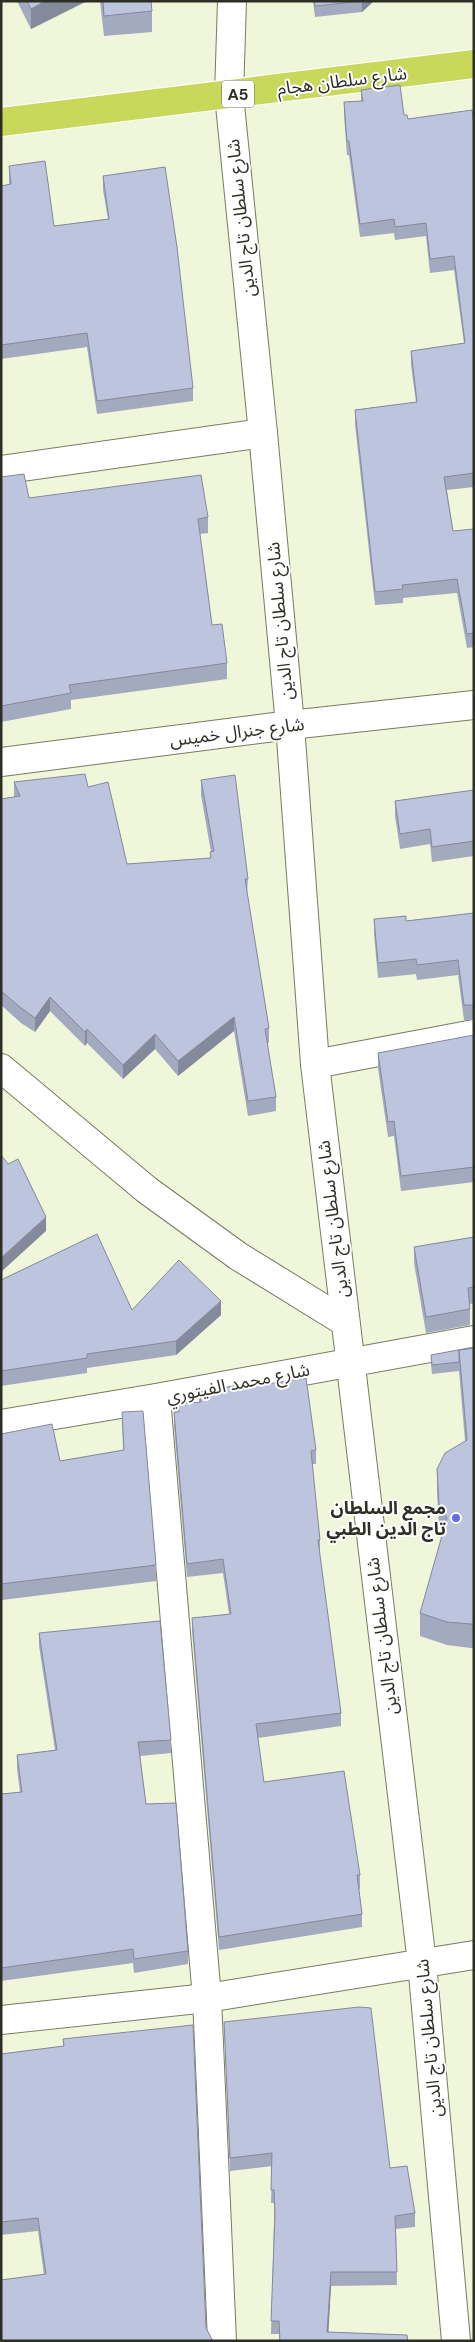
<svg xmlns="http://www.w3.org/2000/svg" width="475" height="2342" viewBox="0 0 475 2342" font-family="'DM Sans','Noto Sans Arabic',sans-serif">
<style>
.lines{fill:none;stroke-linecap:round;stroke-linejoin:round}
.minor-casing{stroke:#767b62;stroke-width:30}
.tertiary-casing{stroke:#767b62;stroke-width:30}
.secondary-casing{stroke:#767b62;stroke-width:30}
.trunk-casing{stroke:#fff;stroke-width:30}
.minor{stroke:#fff;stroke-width:28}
.tertiary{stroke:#fff;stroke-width:28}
.secondary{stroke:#fff;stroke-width:28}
.trunk{stroke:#c8d85a;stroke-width:28}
.wall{fill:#a3a9bf}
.shaded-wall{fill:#84899b}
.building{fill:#bdc4de;stroke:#84899b}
.poi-dot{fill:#5e6ce3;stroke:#fff;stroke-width:2}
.labels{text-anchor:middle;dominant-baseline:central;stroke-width:4;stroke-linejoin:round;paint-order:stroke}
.shield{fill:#fff;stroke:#6c6d66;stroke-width:1}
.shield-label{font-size:16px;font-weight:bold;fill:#2d2f25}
.street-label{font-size:18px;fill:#2d2f25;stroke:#fff}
.poi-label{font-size:18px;font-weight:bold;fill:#2d2f25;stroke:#fff;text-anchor:end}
</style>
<rect width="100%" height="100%" fill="#f0f6da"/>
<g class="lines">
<g class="minor-casing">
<path id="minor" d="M229 95 232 1
M1 470 263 433
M315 1064 474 1034
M1 1068 147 1190 238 1256 345 1322
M156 1398 207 1998 222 2341
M1 1424 156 1398 474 1340"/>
</g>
<g class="tertiary-casing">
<path id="tertiary" d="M229 95 263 433 290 725 315 1064 422 1963 456 2341
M1 2020 207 1998 474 1955"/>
</g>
<g class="secondary-casing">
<path id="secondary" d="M1 762 290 725 474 705"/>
</g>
<g class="trunk-casing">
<path id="trunk" d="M1 122 474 64"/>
</g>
<use href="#minor" class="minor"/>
<use href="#tertiary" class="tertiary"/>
<use href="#secondary" class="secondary"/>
<use href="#trunk" class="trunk"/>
</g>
<path class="wall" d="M17 1H87L31 29Z
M100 1H151L152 11V32L104 36Z
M313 1H374L362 12 315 17Z
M361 90 404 115 408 119 474 126V487L447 490 453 531 474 529V647L467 648 457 593 403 598V603L375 605 355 424V410L416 402 411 365V351L464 343 454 270 430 273 426 236 395 240 394 233 360 237 349 155H347L344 116V102L361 101Z
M9 166 54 226 108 219 103 190V176L193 388V401L97 414 87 347 1 359V186L9 185Z
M1 477 29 498 208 517V533L200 534 212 625 227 663V679L71 700V709L1 722Z
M201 780 248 879 247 893 269 1028V1043H267L276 1097V1111L248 1116 234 1031 178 1076 155 1049 123 1079 87 1043 85 1046 50 1011 35 1032 21 1023 1 1005V799L14 797V782L88 787 127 864 210 858V852H211L201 795Z
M474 790V856L432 862 430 844 400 849 395 816V801Z
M474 913V1020H464L458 975 417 980 416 974 378 978 374 934V919L406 921Z
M474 1035V1182L401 1191 394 1136 388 1137 378 1068V1053Z
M474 1237V1303L470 1304V1325L426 1333 414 1263V1247Z
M1 1280 132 1310 221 1315 176 1355 87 1368V1373L1 1386Z
M474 1347V1648H471L447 1645 420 1636V1613L443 1534 439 1527 437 1492V1469L465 1441 459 1371 432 1374 431 1364V1355Z
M267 1384 316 1450V1464H312L320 1540V1554H319L341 1713V1726L258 1738 264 1782 360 1875V1889H359L362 1914V1927L219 1950 192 1631V1618L229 1614 223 1573 187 1577 174 1426V1412H178V1404L199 1402V1392Z
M122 1412 156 1565V1581L2 1600 1 1612V1434L60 1461 123 1450Z
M39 1633 171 1740V1753L140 1756 146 1804 188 1951V1964L134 1973 133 1963 1 1981V1794L20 1792 17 1769V1755L55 1750 39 1646Z
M224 2022 390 2168 415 2213V2227L396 2229 397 2285 331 2286 328 2332 408 2341H279V2334H271L274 2222V2203H271L272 2166 230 2171Z
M63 2039 206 2328 44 2275 38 2231 1 2235V2054L63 2046Z"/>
<path class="shaded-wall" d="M45 1H87L31 29V9Z
M363 1H374L362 12V2Z
M50 997V1011L35 1032V1018Z
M234 1017V1031L178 1076V1061Z
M87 1029V1043L85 1046V1032Z
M155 1034V1049L123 1079V1065Z
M46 1217V1231L1 1272V1258Z
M221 1301V1315L176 1355V1341Z
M331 2272V2286L328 2341 327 2332Z"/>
<path class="building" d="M27 1H45L31 9Z
M103 1H151L152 11 104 16Z
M314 1H363L315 6Z
M400 85 404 115H407L408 119 472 110 474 126V473L444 477 453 531 474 529V633L467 634 457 579 402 585 403 589 375 592 355 410 417 402 411 351 465 343 454 256 430 259 426 223 395 227 394 219 360 224 349 141H347L344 102 363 101 361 90Z
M45 161 54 226 109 219 103 176 165 167 177 247 193 388 97 401 87 333 1 345V186L11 184 9 166Z
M24 474 29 498 201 475 208 517 198 519 212 625 222 624 227 663 69 685 71 693 1 706V477Z
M85 774 88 787 108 782 127 864 211 858 210 852 214 851 201 780 235 775 248 879H245L269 1028 265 1029 276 1097 248 1101 234 1017 178 1061 155 1034 123 1065 87 1029 85 1032 50 997 35 1018 21 1008 1 991V799L20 796 14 782Z
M474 790V841L432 847 430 829 400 834 395 801Z
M474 913V1005H464L458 960 417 965 416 959 378 963 374 919 406 916V921Z
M474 1035V1167L401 1176 394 1121 388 1122 378 1053Z
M1 1155 8 1164 18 1159 46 1217 1 1258Z
M97 1234 132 1310 179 1260 221 1301 176 1341 87 1354V1358L1 1371V1280Z
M474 1237V1287L468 1288 470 1309 426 1317 414 1247Z
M474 1347V1348L459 1350V1362L432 1365 431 1355Z
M474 1348V1624H471L447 1622 420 1613 447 1518 439 1504 437 1469 445 1453 467 1440 459 1350Z
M306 1378 316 1450 311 1451 320 1540H318L341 1713 256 1724 264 1782 344 1771 360 1875H357L362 1914 219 1937 192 1618 231 1614 223 1559 187 1564 174 1412H179L178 1404 201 1402 199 1392 266 1380 267 1384Z
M143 1411 156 1565 1 1584V1434L52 1424 60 1461 124 1450 122 1412Z
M160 1621 171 1740 138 1742 146 1804 176 1803 188 1951 134 1959 133 1949 1 1968V1794L22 1792 17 1755 57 1750 39 1633Z
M359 2007 371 2008 390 2168 407 2166 415 2213 395 2216 397 2272H331L327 2332 407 2335 408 2341H280L279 2321H271L275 2214 274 2190H271L272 2153 230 2158 224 2022Z
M193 2025 206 2328 213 2341H1V2280L46 2274 38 2218 1 2222V2054L64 2046 63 2039Z"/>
<circle class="poi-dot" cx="456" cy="1518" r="5"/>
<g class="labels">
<rect class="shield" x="222" y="80.5" width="32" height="27" rx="4"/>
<g class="shield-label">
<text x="238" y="94">A5</text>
</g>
<g class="street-label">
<text transform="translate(342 81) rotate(-7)">شارع سلطان هجام</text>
<text transform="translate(241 218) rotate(-96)">شارع سلطان تاج الدين</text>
<text transform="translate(280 621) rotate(-95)">شارع سلطان تاج الدين</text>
<text transform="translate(237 732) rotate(-7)">شارع جنرال خميس</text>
<text transform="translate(333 1219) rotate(-97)">شارع سلطان تاج الدين</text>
<text transform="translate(238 1383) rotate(-11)">شارع محمد الفيتوري</text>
<text transform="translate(382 1636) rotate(-97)">شارع سلطان تاج الدين</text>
<text transform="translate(429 2038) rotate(-95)">شارع سلطان تاج الدين</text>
</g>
<g class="poi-label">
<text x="446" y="1508">مجمع السلطان<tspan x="446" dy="21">تاج الدين الطبي</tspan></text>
</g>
</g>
<rect width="475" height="2342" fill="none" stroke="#2d2f25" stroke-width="5"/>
</svg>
